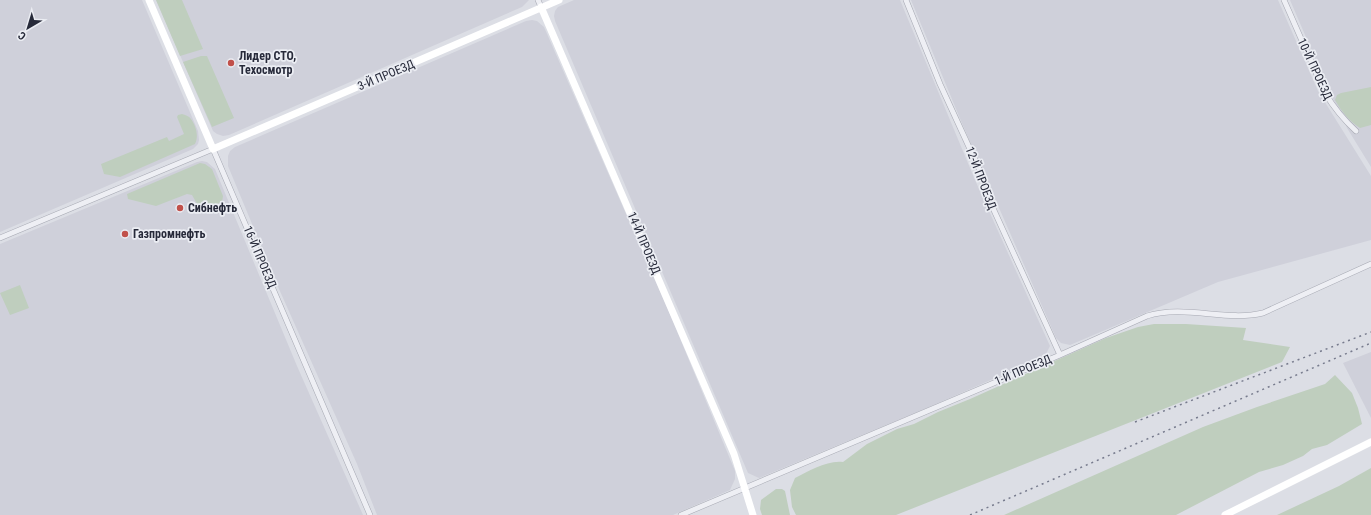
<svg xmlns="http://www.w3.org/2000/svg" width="1371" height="515" viewBox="0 0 1371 515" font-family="'Roboto Condensed',sans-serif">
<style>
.built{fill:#cfd0da}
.green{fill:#bfcebe}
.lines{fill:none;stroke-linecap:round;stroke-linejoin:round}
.street-casing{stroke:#a6a8b2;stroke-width:6}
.street{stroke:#eeeff4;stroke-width:5}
.secondary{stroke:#fff;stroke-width:7}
.rail{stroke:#777b8d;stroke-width:1.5;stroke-dasharray:2 4;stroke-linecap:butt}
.poi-dot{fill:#c1504a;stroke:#ebedf3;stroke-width:1.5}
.labels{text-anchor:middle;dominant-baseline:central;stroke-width:3.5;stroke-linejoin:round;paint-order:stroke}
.poi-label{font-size:12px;font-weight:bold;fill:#272a3a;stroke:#ebedf3;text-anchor:start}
.street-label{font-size:12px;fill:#272a3a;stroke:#ebedf3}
</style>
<rect width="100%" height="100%" fill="#dcdee5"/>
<path class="built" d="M0 0H142L198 131 199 140 198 144 193 149 0 232Z
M156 0H529L522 7 229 135 223 136 217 134 213 131Z
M574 0H900L975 180 1050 346 1046 354 1041 358 927 408 759 478 748 473 555 21 554 16 555 11 558 7Z
M911 0H1278L1318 91 1371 176V240L1218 282 1070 345 1061 343 1056 338 961 121Z
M1290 0H1371V167L1347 128 1327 86Z
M532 20 537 21 544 27 669 312 735 471V479L730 490 673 515H377L357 464 279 289 228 166V156L230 151 235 147 526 21Z
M202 161 207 162 215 169 297 366 363 515H0V244L197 162Z
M1371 352V418L1343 363Z"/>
<path class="green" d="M156 0H182L203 49 180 56Z
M201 56H207L234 118 212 127 183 62Z
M1371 87V125L1360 128C1349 121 1341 111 1335 100L1337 95 1341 93Z
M182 114C185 115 189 116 191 119 196 126 199 136 195 144L120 177 104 174 101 164 167 137 169 141 184 134 177 117 178 115Z
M200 163 205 164 212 169 223 196 222 202 203 210 200 209 192 195 187 194 156 206 128 199 127 194Z
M20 285 29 308 10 315 0 293Z
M1154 324H1186L1246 328 1243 340 1290 347 1282 362 896 515H796L792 507 790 490 795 478C809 471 827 460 843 462L867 444 897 429 914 424 938 412 970 399 1106 338 1138 327Z
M1335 375 1352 393 1358 408 1362 424 1327 445 1312 449 1303 456 1283 465 1259 472 1176 515H1004L1203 427 1257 407 1325 384Z
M1371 468V515H1277L1339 486Z
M776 489H782L785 491 790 515H762L760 509 761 500Z"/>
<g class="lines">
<g class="street-casing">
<path id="street" d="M538 0 541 7
M906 0 940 84 981 173 992 206 1060 355
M1284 0 1325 93C1334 108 1344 120 1356 131
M0 238 213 149 370 515
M681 515 1060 355 1147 316C1185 304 1225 322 1263 313L1371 264"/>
</g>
<use href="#street" class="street"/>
<path class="secondary" d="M149 0 213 149 559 0
M541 7 734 454 753 515
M1225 515 1371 442"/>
<path class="rail" d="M1135 422 1371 332
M970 515 1371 343"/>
</g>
<g class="poi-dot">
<circle cx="231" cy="63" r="4"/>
<circle cx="180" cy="208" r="4"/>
<circle cx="125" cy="234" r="4"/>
</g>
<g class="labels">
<g class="poi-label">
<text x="239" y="56">Лидер СТО,<tspan x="239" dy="14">Техосмотр</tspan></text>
<text x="188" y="208">Сибнефть</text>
<text x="133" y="234">Газпромнефть</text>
</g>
<g class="street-label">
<text transform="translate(1315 69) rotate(65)">10-Й ПРОЕЗД</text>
<text transform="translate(386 75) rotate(-23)">3-Й ПРОЕЗД</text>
<text transform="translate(981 178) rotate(69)">12-Й ПРОЕЗД</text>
<text transform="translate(644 243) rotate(67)">14-Й ПРОЕЗД</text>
<text transform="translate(260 257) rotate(67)">16-Й ПРОЕЗД</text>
<text transform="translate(1023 370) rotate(-23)">1-Й ПРОЕЗД</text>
</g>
</g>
<g transform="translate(28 28) rotate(218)" stroke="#ebedf3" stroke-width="3" paint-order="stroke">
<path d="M0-3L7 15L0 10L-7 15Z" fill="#272a3a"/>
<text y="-6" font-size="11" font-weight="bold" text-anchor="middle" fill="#272a3a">С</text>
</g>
</svg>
